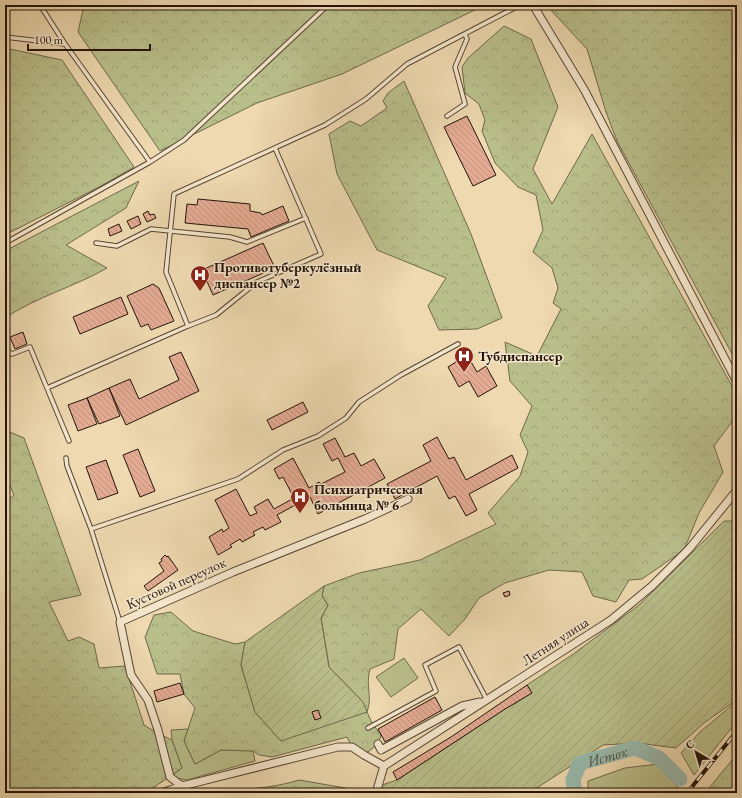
<svg xmlns="http://www.w3.org/2000/svg" width="742" height="798" viewBox="0 0 742 798" font-family="'EB Garamond',serif">
<style>
.green{fill:#b9bf8b;stroke:#6e694a}
.forest{fill:url(#forest-crowns);stroke:#6e694a}
.garden{fill:url(#garden-furrows);stroke:#6e694a}
.lines{fill:none;stroke-linecap:round;stroke-linejoin:round}
.river{stroke:#99baae;stroke-width:15}
.building{fill:url(#building-back-hatch);stroke:#241309}
.lane-casing{stroke:#564433;stroke-width:5.5}
.street-casing{stroke:#564433;stroke-width:9}
.lane{stroke:#f4e6cc;stroke-width:3.5}
.street{stroke:#f4e6cc;stroke-width:7}
.rail-casing{stroke:#241309;stroke-width:4}
.rail{stroke:#f4e6cc;stroke-width:2.5;stroke-dasharray:8;stroke-linecap:butt}
.labels{text-anchor:middle;dominant-baseline:central;stroke-width:3;stroke-linejoin:round;paint-order:stroke}
.poi-label{font-size:14px;font-weight:bold;fill:#241309;stroke:#f4e6cc;text-anchor:start}
.street-label{font-size:14px;fill:#241309;stroke:#f4e6cc}
.water-label{font-size:15px;font-style:italic;fill:#4d4d43;stroke:#f4e6cc}
</style>
<defs>
<pattern id="forest-crowns" width="20" height="18" patternUnits="userSpaceOnUse"><rect width="20" height="18" fill="#b9bf8b"/><path d="M2 6a3 3 0 1 1 6 0M12 15a3 3 0 1 1 6 0" fill="none" stroke="#9fa377"/></pattern>
<pattern id="garden-furrows" width="10" height="10" patternUnits="userSpaceOnUse"><rect width="10" height="10" fill="#b9bf8b"/><path d="M-1 1l2-2M0 10L10 0M9 11l2-2" fill="none" stroke="#9fa377"/></pattern>
<pattern id="building-back-hatch" width="6" height="6" patternUnits="userSpaceOnUse"><rect width="6" height="6" fill="#e4ab93"/><path d="M-1 5l2 2M0 0l6 6M5-1l2 2" fill="none" stroke="#c3927d"/></pattern>
</defs>
<rect width="100%" height="100%" fill="#eed9b0"/>
<filter id="stains"><feTurbulence type="fractalNoise" baseFrequency=".005" numOctaves="4"/><feColorMatrix values="0 0 0 0 .2 0 0 0 0 .09 0 0 0 0 .02 0 0 0 .5 -.17"/></filter>
<radialGradient id="worn" r=".72"><stop offset=".6" stop-color="#630" stop-opacity="0"/><stop offset="1" stop-color="#630" stop-opacity=".3"/></radialGradient>
<path class="green" d="M404 658 418 678 391 697 376 677Z
M737 701V721L694 775 681 753 700 732Z
M188 729 184 741 195 764 221 750 253 751 255 761 187 780 170 777 182 768 172 740 171 730Z
M658 764 681 791 679 793H588V781L625 768Z"/>
<path class="forest" d="M84 5H478L479 8 342 74 257 103 160 151 78 32Z
M548 5H737V363L617 141 606 112 587 49 548 7Z
M504 26 531 39 558 107 533 169 552 204 592 134 737 395V415L714 446 723 472 699 513 684 550 642 579 629 580 616 602 593 596 582 572 549 570 505 583 479 598 465 619 449 636 421 609 398 629 394 659 370 669C365 685 373 696 367 712L372 723 381 735 378 744 364 755 352 747 347 737 272 757 259 755 253 751 221 750 195 764 184 741 195 708 184 694 180 674H157L145 637 154 615 171 612 193 631 235 644 245 642 241 665 255 712 281 741 363 702 329 667 321 618 328 605 322 596 324 586 359 573 420 560 496 524 488 513 520 476 528 452 520 435 532 406 510 381 505 342 537 356 561 309 553 303 558 288 552 268 533 252 543 230 536 195 518 187 495 163 482 131 485 120 479 104 465 93 462 67 468 58Z
M5 48 62 60 134 167 103 185 5 235Z
M404 81 471 234 502 318 477 329 439 330 428 306 446 278 377 250 337 174 329 134 350 121 361 126 387 108 383 101 388 93Z
M139 181 126 208 66 245 107 268C74 287 36 297 5 318V251Z
M5 430 24 438 81 595 49 602 68 641 79 637 94 644 99 668 125 666 144 725 157 733 172 740 182 768 150 790 140 793H5V502L14 495 5 473Z
M737 754V793H705Z
M299 780 363 791 362 793H211C240 789 271 789 299 780Z"/>
<path class="garden" d="M724 521H737V699L735 701 704 723 676 748 637 743 603 745 529 793H380L382 785 397 780 505 709 532 693 527 685 572 655 639 605Z
M324 586 322 596 328 605 321 618 329 667 363 702 367 712 281 741 255 712 241 665 245 642Z"/>
<g class="lines">
<path class="river" id="s1" d="M575 793 573 780 580 763 635 748 659 758 680 779"/>
</g>
<path class="building" d="M467 116 496 175 473 186 444 127Z
M198 199 250 204V211L261 213 262 215 283 206 289 221 251 237 248 229 185 223 187 204 197 205Z
M148 211 150 215 154 214 156 218 147 222 143 214Z
M138 216 141 224 131 229 127 221Z
M119 224 122 231 110 236 108 229Z
M263 243 275 268 213 295 202 270Z
M153 284 159 288 174 321 151 330 148 324 141 327 127 296Z
M121 297 128 314 80 334 73 317Z
M23 332 27 344 15 349 10 337Z
M181 352 199 391 126 425 109 388 130 379 139 399 179 380 169 357Z
M467 355 477 372 486 366 497 386 478 397 469 381 459 387 448 367Z
M109 388 120 416 99 424 87 398Z
M87 398 97 424 78 431 68 405Z
M303 402 308 412 272 430 267 420Z
M437 437 449 459 454 457 466 480 512 455 518 468 469 494 477 510 466 516 455 496 449 499 437 476 395 499 387 484 431 461 423 445Z
M335 438 345 457 354 453 361 466 374 459 385 478 318 514 310 497 277 515 281 522 265 530 263 527 253 532 255 535 242 542 240 539 230 545 232 547 218 555 209 537 222 529 223 532 229 528 215 500 236 489 250 516 257 513 254 507 268 499 274 509 294 498 283 477 279 479 274 469 293 458 309 488 319 482 321 484 345 472 338 458 332 461 323 444Z
M138 449 155 491 140 497 123 455Z
M106 460 118 493 98 500 86 467Z
M165 555 167 557 168 556 178 570 148 591 144 586 164 571 159 563 162 561 161 559Z
M509 591 510 595 505 597 503 593Z
M180 683 184 694 157 702 154 691Z
M527 685 532 693 505 709 397 780 393 772 451 737Z
M435 697 442 710 385 742 378 729Z
M318 710 321 718 315 720 312 712Z"/>
<g class="lines">
<g class="lane-casing">
<path id="lane" d="M40 5 65 44
M5 37 65 44 150 162
M447 116 465 104 455 67 467 39 465 34
M5 243 150 162 184 140 328 5
M96 243 117 246 151 229 230 237 247 242 306 218
M188 326 216 315 257 282 321 254 275 148
M5 349 12 354 30 347 47 388
M69 441 47 388 188 326 166 272 174 194 325 125 366 99 407 64 520 5
M66 458 67 466 91 529
M120 622 91 529 238 479 283 450 318 436 346 418 359 402 401 375 458 344
M368 728 436 691 425 665 459 647 487 700"/>
</g>
<g class="street-casing">
<path id="street" d="M533 5 585 91 737 382
M378 744 381 750 462 706 480 702
M182 786 170 777 158 730 148 700 131 675 120 622 233 572 365 519 408 499
M161 793 182 786 338 747H352L364 755 384 766
M376 793 384 766 611 620 652 586 689 549 737 490"/>
</g>
<use href="#lane" class="lane"/>
<use href="#street" class="street"/>
<g class="rail-casing">
<path id="rail" d="M687 793 737 731"/>
</g>
<use href="#rail" class="rail"/>
</g>
<defs>
<g id="hospital-pin" transform="scale(1)"><path d="M0 17L-7.5 6A9.5 9.5 0 1 1 7.5 6Z" fill="#8f2418" stroke="#f4e6cc"/><path d="M-5-5h3v3.5h4V-5h3V5h-3V1.5h-4V5h-3Z" fill="#fff"/></g>
</defs>
<g fill-rule="evenodd">
<use href="#hospital-pin" x="200" y="275"/>
<use href="#hospital-pin" x="464" y="356"/>
<use href="#hospital-pin" x="300" y="497"/>
</g>
<g class="labels">
<g class="poi-label">
<text x="214" y="267">Противотуберкулёзный<tspan x="214" dy="16">диспансер №2</tspan></text>
<text x="478" y="356">Тубдиспансер</text>
<text x="314" y="489">Психиатрическая<tspan x="314" dy="16">больница № 6</tspan></text>
</g>
<g class="street-label">
<text transform="translate(176 583) rotate(-24)">Кустовой переулок</text>
<text transform="translate(555 641) rotate(-33)">Летняя улица</text>
</g>
<g class="water-label">
<text stroke="none"><textPath href="#s1" startOffset="60">Исток</textPath></text>
</g>
</g>
<rect width="742" height="798" fill="none" stroke="#eed9b0" stroke-width="20"/>
<rect x="6" y="6" width="730" height="786" fill="none" stroke="#241309" stroke-width="2"/>
<rect x="10" y="10" width="722" height="778" fill="none" stroke="#241309"/>
<g transform="translate(696 752) rotate(322)" stroke="#f4e6cc" stroke-width="3" paint-order="stroke">
<path d="M0-3L7 15L0 10L-7 15Z" fill="#241309"/>
<text y="-6" font-size="11" font-weight="bold" text-anchor="middle" fill="#241309">С</text>
</g>
<path d="M28 44v6h122v-6" fill="none" stroke="#241309" stroke-width="2"/>
<text x="34" y="44" font-size="12" fill="#241309" stroke="#f4e6cc" stroke-width="3" paint-order="stroke">100 m</text>
<rect width="100%" height="100%" filter="url(#stains)"/>
<rect width="100%" height="100%" fill="url(#worn)"/>
</svg>
